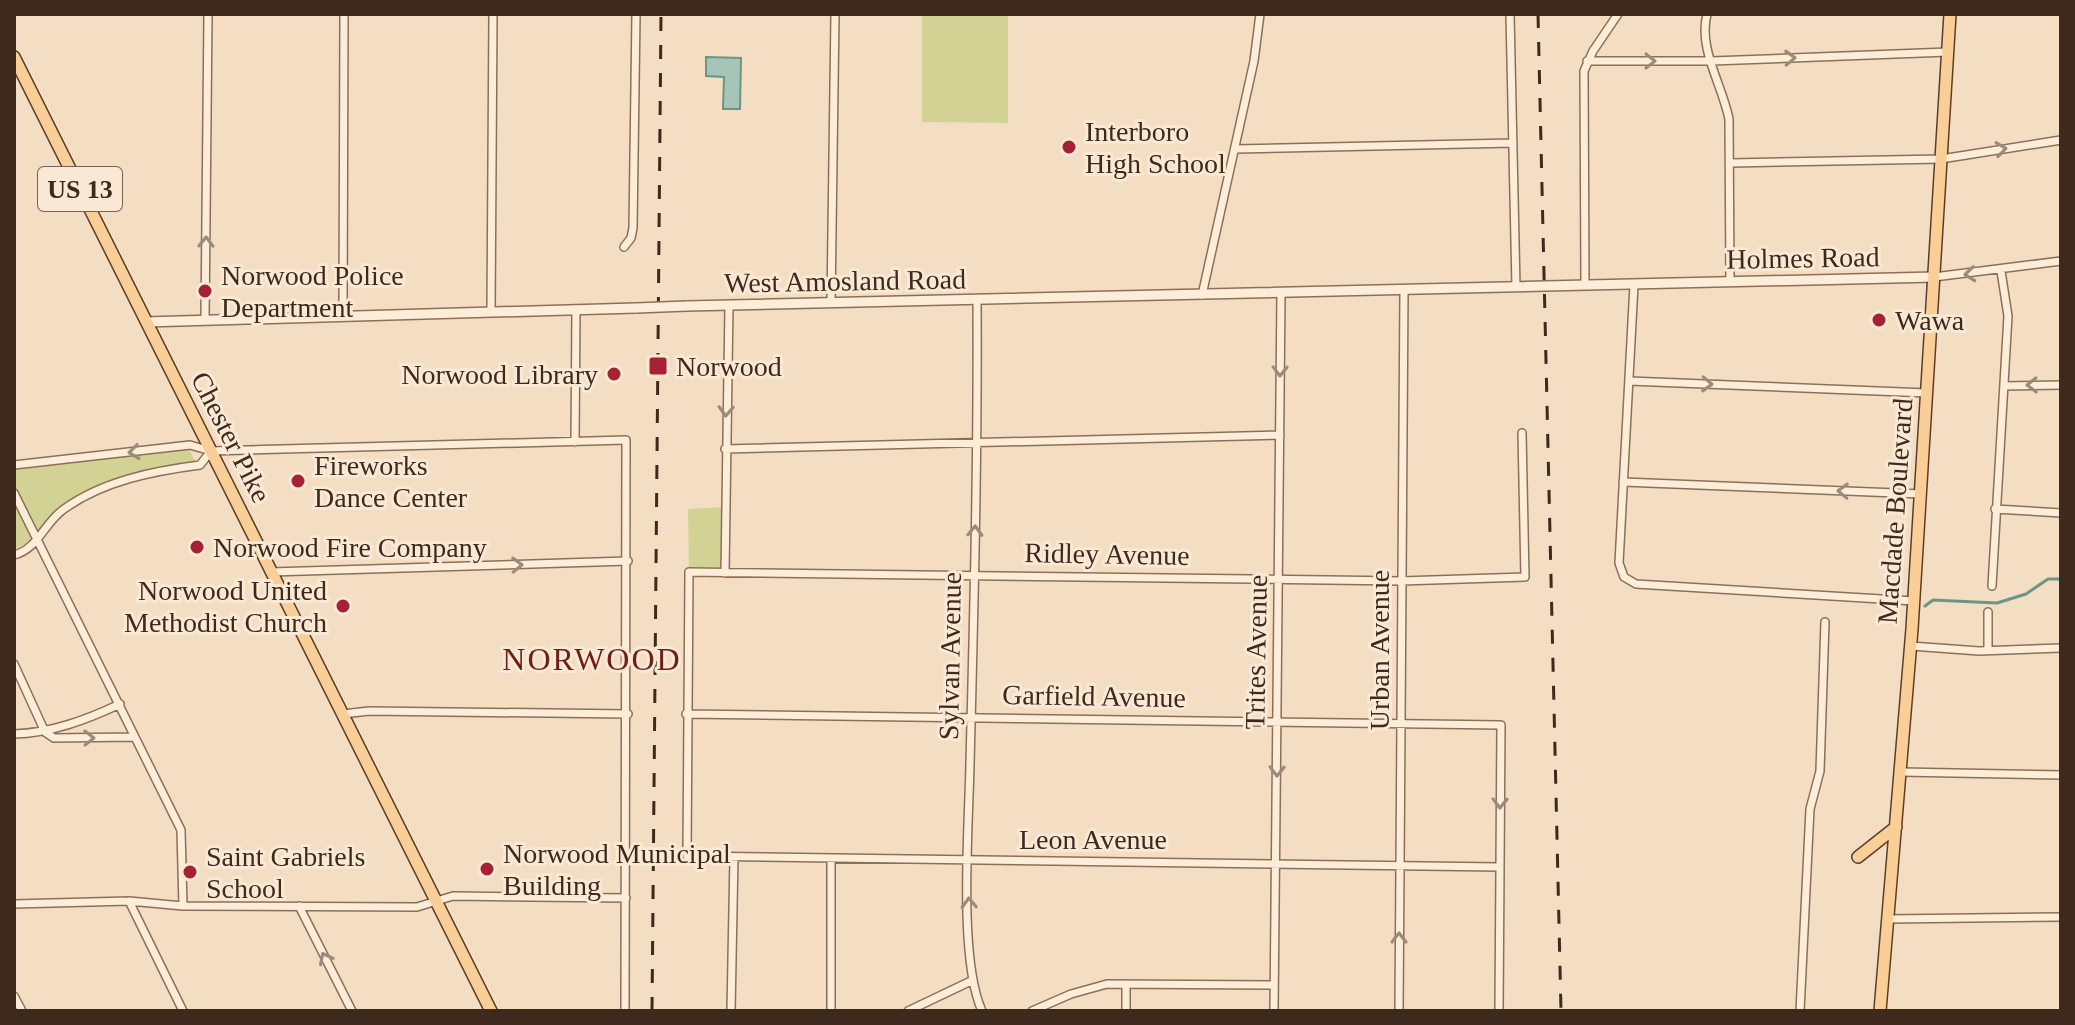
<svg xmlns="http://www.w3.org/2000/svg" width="2075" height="1025" viewBox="0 0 2075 1025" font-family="'Times New Roman',serif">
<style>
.green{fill:#d2d295}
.water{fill:#a6c5b8;stroke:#6b9585;stroke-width:2}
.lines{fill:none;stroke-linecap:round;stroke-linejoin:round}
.stream{stroke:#6b9585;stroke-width:3}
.minor-casing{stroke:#8f6e57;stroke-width:10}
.tertiary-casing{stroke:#8f6e57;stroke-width:12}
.primary-casing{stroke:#5d3c2c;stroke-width:14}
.minor{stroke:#fcedd8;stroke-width:7}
.tertiary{stroke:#fcedd8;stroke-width:9}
.primary{stroke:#f9ce97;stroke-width:11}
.rail{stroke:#3e291d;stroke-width:3;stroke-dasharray:14 14;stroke-linecap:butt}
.tertiary-bridge-casing{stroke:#8f6e57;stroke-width:12;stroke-linecap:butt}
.tertiary-bridge{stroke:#fcedd8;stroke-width:9}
.oneway{stroke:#9d8b7a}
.poi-dot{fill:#a52133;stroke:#f9e9d4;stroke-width:3}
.labels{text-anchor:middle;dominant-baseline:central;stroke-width:6;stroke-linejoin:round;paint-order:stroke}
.shield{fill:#f9e9d4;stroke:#766354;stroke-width:2}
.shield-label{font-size:26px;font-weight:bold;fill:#3e291d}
.poi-label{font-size:28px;fill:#3e291d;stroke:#f9e9d4;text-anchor:start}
.street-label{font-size:28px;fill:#3e291d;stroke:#f9e9d4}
.quarter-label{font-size:32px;letter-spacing:2px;fill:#6f1f18;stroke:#f9e9d4}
</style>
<rect width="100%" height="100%" fill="#f3dec3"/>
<path class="green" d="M922 14H1008V123L922 122Z
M189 449 195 461C152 467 106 476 69 500 49 513 33 545 14 549V469Z
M725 507V573L689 572 688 509Z"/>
<path class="water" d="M706 57 741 58 740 109H723L724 77 706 76Z"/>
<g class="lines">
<path class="stream" d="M1925 606 1933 600 1997 603 2026 594 2048 579H2061"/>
<g class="minor-casing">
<path id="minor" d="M1510 14 1516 287
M1707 14C1698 49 1722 84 1729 119L1730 281
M1587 61H1712L1948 52
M1236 149 1513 143
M1732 163 1941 159 2061 140
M624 247 631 238 633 228 636 14
M1934 277 2061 261
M1585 285 1584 71 1593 51 1618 14
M1634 285 1619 563 1624 577 1636 584 1914 601
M1202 295 1254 61 1260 14
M977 300C978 454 974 609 970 763 969 825 958 958 982 1011
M831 303 835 14
M491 312 493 14
M343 316 344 14
M205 320 208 14
M1629 381 1927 393
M2004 386 2061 385
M575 442 576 309
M725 449 1280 435
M14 465 190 445 211 451 626 440 625 1011
M1623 482 1921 494
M14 493 181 830 183 906
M1995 509 2061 513
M14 555C38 549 44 523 64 509 103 481 153 471 200 465L211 451
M271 572 628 561
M725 573 729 305
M1992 586 2008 316 2001 271
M1911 646 1979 651 2061 648
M1988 648V612
M14 664 45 732 54 738 134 737
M343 714 369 711 628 714
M686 714 1501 725 1499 1011
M14 734C51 733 86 720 120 704
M1901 772 2061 775
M1499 867 687 856 689 572 1401 581 1525 577 1522 433
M129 901 183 1011
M14 904 129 901 183 906 417 907 453 896 626 898
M299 906 352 1011
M1888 919 2061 917
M1126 984V1011
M14 996 22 1011
M731 1011 734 857
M831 1011V859
M908 1011 971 981
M1032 1011 1071 994 1107 984 1274 985
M1274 1011 1281 293
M1399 1011 1404 290
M1800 1011 1810 809 1820 771 1825 622"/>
</g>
<g class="tertiary-casing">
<path id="tertiary" d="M687 306 1934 277
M146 322 636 308"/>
</g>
<g class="primary-casing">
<path id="primary" d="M14 57 491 1011
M1858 857 1896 827
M1880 1011 1912 629 1950 14"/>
</g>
<use href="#minor" class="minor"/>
<use href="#tertiary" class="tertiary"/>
<use href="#primary" class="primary"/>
<path class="rail" d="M1538 14 1561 1011
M652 1011 661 14"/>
<g class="tertiary-bridge-casing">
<path id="tertiary-bridge" d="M636 308 687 306"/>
</g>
<use href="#tertiary-bridge" class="tertiary-bridge"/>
</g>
<defs><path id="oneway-chevron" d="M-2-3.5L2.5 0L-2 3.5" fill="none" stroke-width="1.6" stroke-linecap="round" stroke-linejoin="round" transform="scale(2)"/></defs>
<g class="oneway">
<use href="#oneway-chevron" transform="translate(1790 58) rotate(-2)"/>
<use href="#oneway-chevron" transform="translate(1650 61)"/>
<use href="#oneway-chevron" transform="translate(2001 149) rotate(-8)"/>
<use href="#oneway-chevron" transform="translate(206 242) rotate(-89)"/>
<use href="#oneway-chevron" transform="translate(1970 274) rotate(174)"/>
<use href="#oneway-chevron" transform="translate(1280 371) rotate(91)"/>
<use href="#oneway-chevron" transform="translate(1707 384) rotate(2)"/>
<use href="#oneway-chevron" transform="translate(2032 385) rotate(179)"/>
<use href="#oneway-chevron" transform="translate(726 411) rotate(92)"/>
<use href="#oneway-chevron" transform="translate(134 452) rotate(173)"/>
<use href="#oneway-chevron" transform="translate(1843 491) rotate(-178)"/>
<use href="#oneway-chevron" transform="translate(975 531) rotate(-88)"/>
<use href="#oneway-chevron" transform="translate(517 565) rotate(-2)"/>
<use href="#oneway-chevron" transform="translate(89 738) rotate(-1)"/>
<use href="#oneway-chevron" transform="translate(1277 771) rotate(91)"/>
<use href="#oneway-chevron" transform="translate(1500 803) rotate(91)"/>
<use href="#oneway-chevron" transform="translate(969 903) rotate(-92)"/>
<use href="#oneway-chevron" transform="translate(1399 938) rotate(-90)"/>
<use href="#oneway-chevron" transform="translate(325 958) rotate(-117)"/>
</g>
<g class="poi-dot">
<circle cx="1069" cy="147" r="8"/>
<circle cx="205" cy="291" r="8"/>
<circle cx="1879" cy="320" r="8"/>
<rect x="648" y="356" width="20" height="20" rx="4"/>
<circle cx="614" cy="374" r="8"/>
<circle cx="298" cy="481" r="8"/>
<circle cx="197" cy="547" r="8"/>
<circle cx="343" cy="606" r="8"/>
<circle cx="487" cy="869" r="8"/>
<circle cx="190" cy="872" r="8"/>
</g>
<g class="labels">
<rect class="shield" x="38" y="167" width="84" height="44" rx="6"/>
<g class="shield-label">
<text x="80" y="189">US 13</text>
</g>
<g class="poi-label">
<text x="1085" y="131">Interboro<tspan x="1085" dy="32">High School</tspan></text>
<text x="221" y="275">Norwood Police<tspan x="221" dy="32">Department</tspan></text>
<text x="1895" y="320">Wawa</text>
<text x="676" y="366">Norwood</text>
<text x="598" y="374" text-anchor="end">Norwood Library</text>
<text x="314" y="465">Fireworks<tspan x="314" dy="32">Dance Center</tspan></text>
<text x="213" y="547">Norwood Fire Company</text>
<text x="327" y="590" text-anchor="end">Norwood United<tspan x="327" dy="32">Methodist Church</tspan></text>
<text x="503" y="853">Norwood Municipal<tspan x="503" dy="32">Building</tspan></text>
<text x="206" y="856">Saint Gabriels<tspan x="206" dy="32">School</tspan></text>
</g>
<g class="street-label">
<text transform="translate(1803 258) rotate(-1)">Holmes Road</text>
<text transform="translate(845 281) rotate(-1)">West Amosland Road</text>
<text transform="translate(231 437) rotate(63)">Chester Pike</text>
<text transform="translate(1895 511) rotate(-86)">Macdade Boulevard</text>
<text transform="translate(1107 554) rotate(1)">Ridley Avenue</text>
<text transform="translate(1379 650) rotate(-90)">Urban Avenue</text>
<text transform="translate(1256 652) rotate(-89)">Trites Avenue</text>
<text transform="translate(950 656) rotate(-89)">Sylvan Avenue</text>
<text transform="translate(1094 696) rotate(1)">Garfield Avenue</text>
<text x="1093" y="839">Leon Avenue</text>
</g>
<g class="quarter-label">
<text x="592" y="659">NORWOOD</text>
</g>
</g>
<rect width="2075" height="1025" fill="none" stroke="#3e291d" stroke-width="32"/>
</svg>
